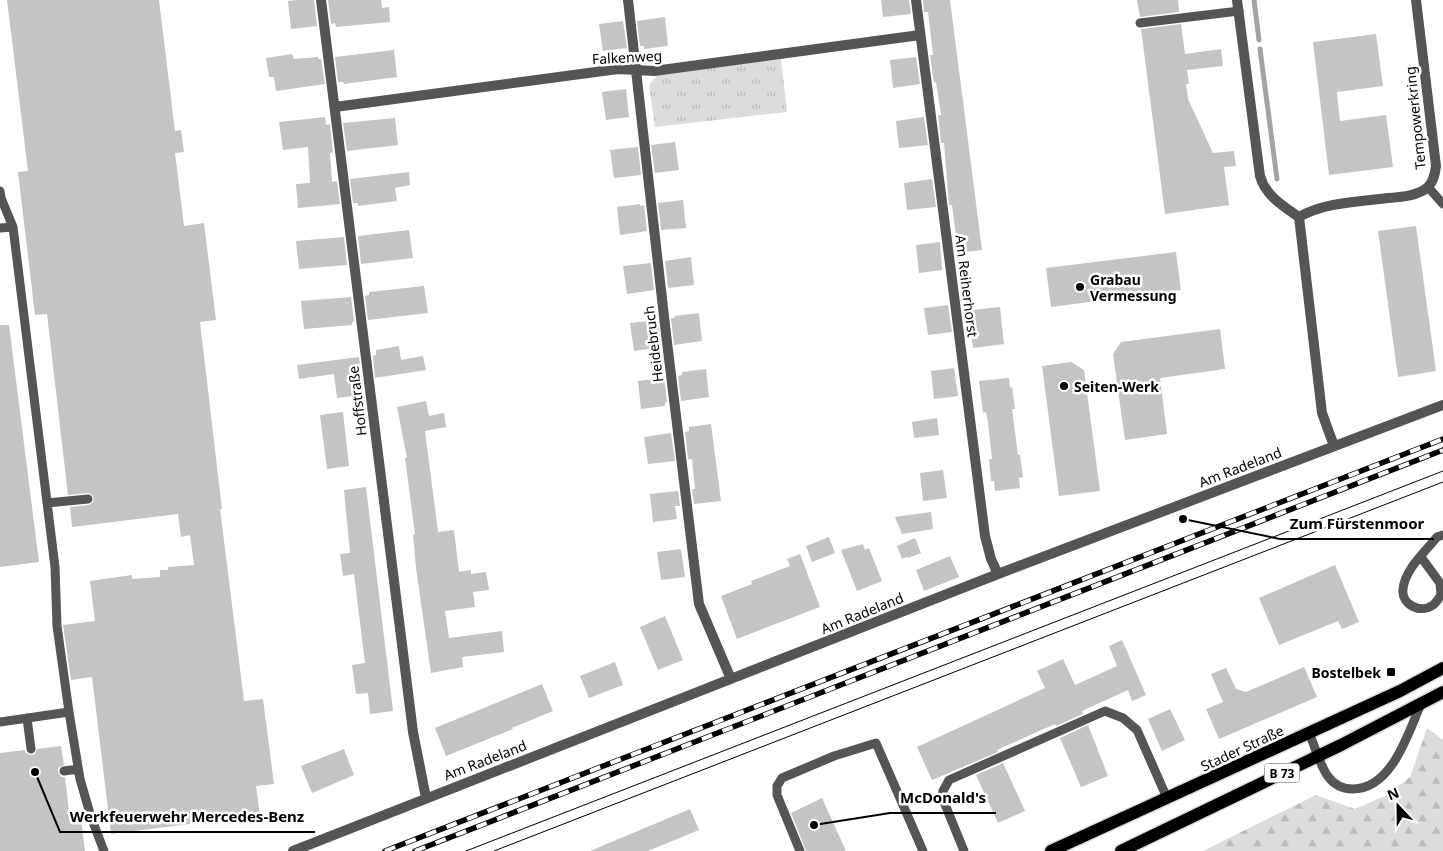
<svg xmlns="http://www.w3.org/2000/svg" width="1443" height="851" viewBox="0 0 1443 851" font-family="'Noto Sans',sans-serif">
<style>
.grass{fill:url(#grass-tufts)}
.forest{fill:url(#forest-firs)}
.lines{fill:none;stroke-linecap:round;stroke-linejoin:round}
.stream{stroke:#a3a3a3;stroke-width:5}
.building{fill:#c4c4c4}
.primary-casing{stroke:#dbdbdb;stroke-width:15}
.lane{stroke:#555;stroke-width:9}
.street{stroke:#555;stroke-width:10}
.primary{stroke:#000;stroke-width:12}
.tram{stroke:#000;stroke-width:1}
.rail-casing{stroke:#000;stroke-width:5.5}
.rail{stroke:#fff;stroke-width:4;stroke-dasharray:11;stroke-linecap:butt}
.poi-dot{fill:#000;stroke:#fff;stroke-width:2}
.labels{text-anchor:middle;dominant-baseline:central;stroke-width:5;stroke-linejoin:round;paint-order:stroke}
.shield{fill:#fff;stroke:#4c4c4c;stroke-width:1}
.shield-label{font-size:12px;font-weight:bold;fill:#000}
.street-label{font-size:14px;fill:#000;stroke:#fff}
.poi-label{font-size:14px;font-weight:bold;fill:#000;stroke:#fff;text-anchor:start}
.leader{fill:none;stroke:#000;stroke-width:2}
.callout-dot{fill:#000;stroke:#fff;stroke-width:2}
.callout-label{font-size:15px;text-anchor:middle;font-weight:bold;fill:#000;stroke:#fff;stroke-width:5;stroke-linejoin:round;paint-order:stroke}
</style>
<defs>
<pattern id="grass-tufts" width="24" height="20" patternUnits="userSpaceOnUse" patternTransform="scale(1.25)"><rect width="24" height="20" fill="#dcdcdc"/><path d="M3 7l-1-3M5 7V3M7 7l1-3M15 17l-1-3M17 17v-4M19 17l1-3" fill="none" stroke="#bbb"/></pattern>
<pattern id="forest-firs" width="22" height="20" patternUnits="userSpaceOnUse" patternTransform="scale(1.25)"><rect width="22" height="20" fill="#dcdcdc"/><path d="M5 1l3.5 6h-7zM16 11l3.5 6h-7z" fill="#bbb"/></pattern>
</defs>
<rect width="100%" height="100%" fill="#fff"/>
<path class="grass" d="M781 59 787 112 655 127 649 85 658 74Z"/>
<path class="forest" d="M1427 728 1443 740V851H1203L1316 795 1355 809 1389 794 1410 777Z"/>
<g class="lines">
<path class="stream" d="M1254 0 1259 40
M1260 49 1277 179"/>
</g>
<path class="building" d="M7 0H159L175 131 181 130 184 152 175 153 184 226 204 223 216 320 200 322 222 509H220L244 701 263 699 274 784 256 786 260 815 111 834 92 677 71 680 63 625 95 621 90 581 132 575V579L160 577V570H168V567L194 565 190 535 181 537 178 514 72 527 70 507 89 505 93 502 94 498 91 494 88 493 68 495 47 314 35 315 18 172 28 171Z
M297 0H314L317 26 291 29 288 1Z
M328 0H381L382 8 389 7 390 22 336 27 335 23 331 24Z
M881 0H909L911 14 883 17Z
M923 0H950L982 250 958 253 952 205H949L944 143H941L938 115H941L936 82 934 83 930 55H933L928 12H924Z
M1137 0H1178L1179 12 1140 17Z
M665 17 668 46 644 49V46H640L637 21Z
M623 21 627 48 603 51 599 24Z
M1181 24 1185 54 1221 49 1223 66 1187 70 1189 84H1186L1188 99 1213 153 1234 151 1236 166 1224 167 1229 205 1165 214 1141 29Z
M1376 34 1383 86 1337 92 1340 121 1386 115 1393 167 1329 175 1313 42Z
M394 50 397 77 344 84 343 82H338L335 57Z
M292 54 294 59 318 57V59H321L325 84 276 91 274 77H269L266 58Z
M916 57 920 84 893 88 890 60Z
M626 89 629 117 606 120 602 92Z
M325 117 326 125 330 124 333 152 330 153 332 182 337 181 340 204 298 208 296 184 310 183 308 147 283 150 279 122Z
M924 117 928 145 899 148 896 121Z
M395 118 398 145 347 151 343 123Z
M675 142 679 170 655 173 651 145Z
M638 147 641 175 614 178 610 150Z
M409 172 410 185 395 188 397 201 358 206V203H353L350 179Z
M932 179 936 207 907 210 904 183Z
M683 200 686 228 661 230 658 203Z
M640 204V206L644 205 647 231 620 235 617 207Z
M1416 226 1436 371 1398 377 1378 231Z
M409 230 413 258 361 264 358 236Z
M344 237 347 265 299 269 296 241Z
M940 242 942 270 919 273 916 245Z
M1176 252 1181 290 1051 307 1046 268Z
M691 257 694 285 668 288 665 261Z
M651 263 654 290 627 294 623 266Z
M424 286 428 313 368 320 365 296 369 295V292Z
M351 297 354 321 352 322V325L304 329 301 301Z
M948 305 952 332 928 335 924 308Z
M1000 307 1004 344 973 348 971 330 966 331 963 311Z
M699 313 702 341 674 345 671 318H675L674 316Z
M658 320 661 346 657 347V348L634 351 630 323Z
M0 325H9L39 562 0 567Z
M1220 329 1225 369 1160 378 1167 434 1125 440 1113 354 1121 342Z
M399 346 401 360 423 356 426 370 375 378 373 356 376 355V350Z
M359 357 362 380H358L360 395 337 398 334 374 299 379 297 365Z
M1071 362 1084 370 1100 491 1059 496 1042 366Z
M954 368 958 396 934 399 931 371Z
M706 369 709 397 681 401 678 376 682 375V372Z
M664 378 667 402 665 403V406L641 409 638 381Z
M1009 378 1010 388 1012 387 1015 409H1012L1018 455H1020L1023 477 1019 478 1020 488 995 491 994 481H991L989 459H992L988 423 986 412 983 413 979 381Z
M426 401 429 416 444 413 446 427 425 431 438 532 454 530 459 572 471 570V574L486 572 489 590 473 592 475 607 445 611 449 638 502 631 504 652 462 657 463 667 431 673 416 568 413 535 415 534 405 458H407L397 407Z
M343 412 349 466 327 469 320 415Z
M937 418 939 435 914 438 912 422Z
M711 424 721 501 694 504 692 489H695L692 459H688L685 432 689 431V427Z
M671 433 675 461 648 464 644 437Z
M943 470 947 498 923 501 920 473Z
M366 487 393 711 370 714 368 693 356 694 352 665 365 663 354 574 343 576 340 554 350 553 344 490Z
M678 491 680 506H675L677 519 653 522 650 494Z
M931 512 933 529 902 534 895 517Z
M829 537 835 553 812 562 806 546Z
M915 538 921 553 908 558 907 557 902 559 897 546Z
M863 544 865 550 869 548 882 581 857 591 841 550Z
M681 549 685 577 661 580 657 552Z
M800 554 820 607 737 639 721 596 752 584 751 581 790 566 787 559Z
M950 556 959 577 924 591 916 570Z
M1335 565 1359 622 1342 629 1338 621 1279 645 1259 598Z
M665 616 683 660 658 670 640 627Z
M1122 640 1146 695 1132 701 1128 690 1082 711 1083 714 1056 726 1055 724 997 750 998 752 932 780 917 747 1045 688 1037 671 1063 659 1075 685 1117 666 1109 646Z
M615 662 623 685 589 698 580 676Z
M1304 667 1317 697 1219 739 1206 709 1223 702 1211 674 1226 668 1236 689 1246 692Z
M542 684 553 711 512 728 513 729 446 756 435 728Z
M1170 709 1185 740 1162 751 1148 719Z
M1088 725 1108 776 1081 787 1060 738Z
M61 746 64 765 58 768V772L61 777H65L70 820 81 819 85 851H0V753L25 750 26 753 31 755 35 754 37 749Z
M344 749 354 775 312 793 301 766Z
M1003 763 1025 811 998 823 976 775Z
M822 798 846 851H806L791 813Z
M690 809 699 830 648 851H590Z"/>
<g class="lines">
<g class="primary-casing">
<path id="primary" d="M1051 851 1400 691 1443 668
M1121 851 1341 745 1443 692"/>
</g>
<path class="lane" d="M1140 23 1239 11
M1428 187 1443 204
M0 191 1 198 13 227 55 567 57 626 69 712 80 779 91 817 104 851
M0 228 13 227
M47 503 88 499
M1421 557 1440 583 1441 595C1439 598 1436 603 1433 605 1421 614 1401 605 1403 589 1405 569 1426 551 1437 537L1443 535
M27 718 31 749
M0 722 69 712
M1309 733C1315 746 1319 763 1327 775 1333 784 1342 789 1353 789 1392 789 1408 733 1421 704
M64 771 78 769
M800 851 777 795V786L782 778 834 756 876 743 923 851
M964 851 942 797 943 791 949 780 1105 711 1123 718 1137 730 1167 798"/>
<path class="street" d="M321 0 413 732 426 798
M628 0 666 334 699 604 731 679
M916 0 985 536 991 559 998 574
M1237 0 1260 176C1265 195 1283 206 1299 217L1322 413 1334 446
M335 107 618 69 654 71 920 35
M1299 217C1325 202 1358 202 1388 198 1401 197 1418 196 1428 187 1434 181 1435 173 1436 166L1416 0
M293 851 998 574 1443 405"/>
<use href="#primary" class="primary"/>
<path class="tram" d="M466 851 1443 471
M494 851 1443 482"/>
<g class="rail-casing">
<path id="rail" d="M385 851 1443 439
M415 851 1443 450"/>
</g>
<use href="#rail" class="rail"/>
</g>
<g class="poi-dot">
<circle cx="1080" cy="287" r="5"/>
<circle cx="1064" cy="386" r="5"/>
<rect x="1386" y="667" width="10" height="10" rx="2.5"/>
</g>
<g class="labels">
<rect class="shield" x="1264.5" y="763.5" width="35" height="19" rx="4"/>
<g class="shield-label">
<text x="1282" y="773">B 73</text>
</g>
<g class="street-label">
<text transform="translate(627 57) rotate(-3)">Falkenweg</text>
<text transform="translate(1415 118) rotate(-96)">Tempowerkring</text>
<text transform="translate(967 286) rotate(83)">Am Reiherhorst</text>
<text transform="translate(653 344) rotate(-97)">Heidebruch</text>
<text transform="translate(357 401) rotate(-97)">Hoffstraße</text>
<text transform="translate(1240 467) rotate(-21)">Am Radeland</text>
<text transform="translate(862 613) rotate(-22)">Am Radeland</text>
<text transform="translate(1242 748) rotate(-25)">Stader Straße</text>
<text transform="translate(485 760) rotate(-21)">Am Radeland</text>
</g>
<g class="poi-label">
<text x="1090" y="279">Grabau<tspan x="1090" dy="16">Vermessung</tspan></text>
<text x="1074" y="386">Seiten-Werk</text>
<text x="1381" y="672" text-anchor="end">Bostelbek</text>
</g>
</g>
<path class="leader" d="M1183 519L1280 539H1434M814 825L890 813H996M35 772L60 832H315"/>
<g class="callout-dot">
<circle cx="1183" cy="519" r="5"/>
<circle cx="814" cy="825" r="5"/>
<circle cx="35" cy="772" r="5"/>
</g>
<g class="callout-label">
<text x="1357" y="529">Zum Fürstenmoor</text>
<text x="943" y="803">McDonald's</text>
<text x="187" y="822">Werkfeuerwehr Mercedes-Benz</text>
</g>
<g transform="translate(1398 806) rotate(338)" stroke="#ffffff" stroke-width="4" paint-order="stroke">
<path d="M0-4L9 19L0 12L-9 19Z" fill="#000000"/>
<text y="-8" font-size="14" font-weight="bold" text-anchor="middle" fill="#000000">N</text>
</g>
</svg>
